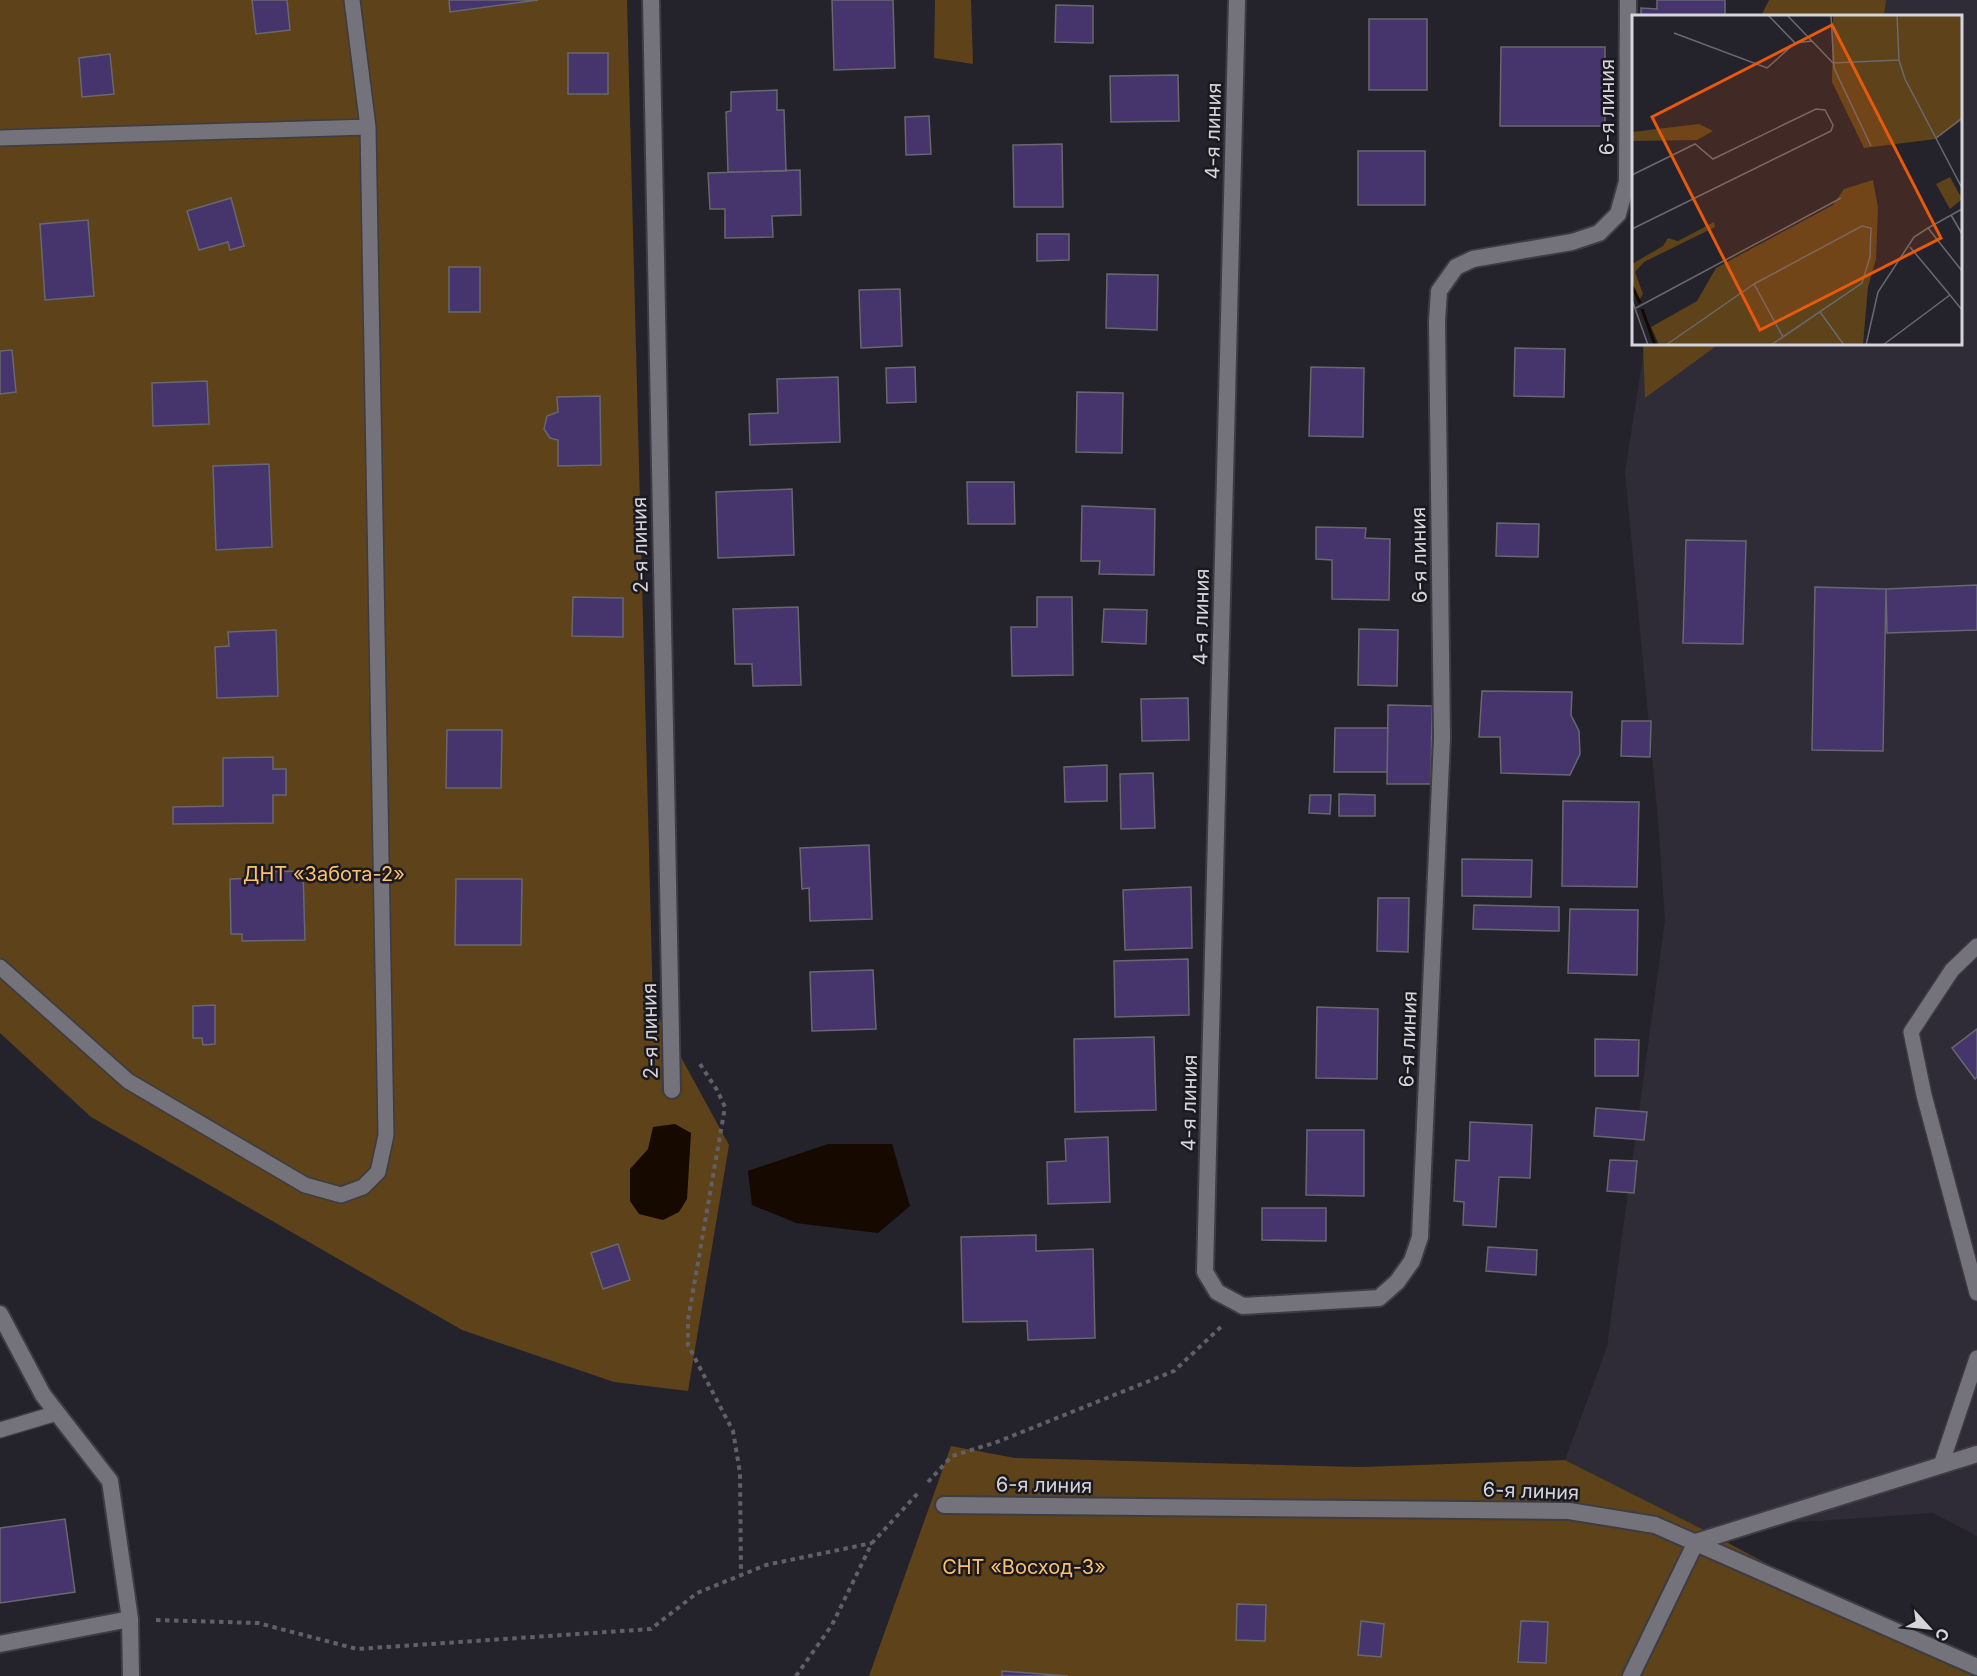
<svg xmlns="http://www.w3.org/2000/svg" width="1977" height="1676" viewBox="0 0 1977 1676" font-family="Inter,sans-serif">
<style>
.built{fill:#2f2c38}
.green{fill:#5d421a}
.water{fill:#150900}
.building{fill:#45356c;stroke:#68676f;stroke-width:1.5}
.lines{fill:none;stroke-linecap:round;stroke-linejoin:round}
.service-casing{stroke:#3d3c42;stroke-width:18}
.minor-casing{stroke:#3d3c42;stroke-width:20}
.path{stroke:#626067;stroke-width:4;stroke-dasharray:4.5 4.5;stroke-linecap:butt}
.service{stroke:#74727a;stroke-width:15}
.minor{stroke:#74727a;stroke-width:16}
.labels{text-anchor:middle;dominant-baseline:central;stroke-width:5;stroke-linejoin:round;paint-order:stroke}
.street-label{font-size:20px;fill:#d5d4d9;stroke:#1b1920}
.park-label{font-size:20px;fill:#fdc06d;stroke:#1b1920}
.inset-river{fill:none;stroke:#150900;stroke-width:3}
.inset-road{fill:none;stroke:#6b6970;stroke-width:1.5}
.view{fill:#e8590c;fill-opacity:0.15;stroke:#e8590c;stroke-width:3}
.inset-edge{fill:none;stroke:#d5d4d9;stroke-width:3}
</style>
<rect width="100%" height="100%" fill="#24222a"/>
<path class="built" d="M1782 0H1977V1536L1933 1513 1702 1529 1565 1460 1607 1347 1665 920 1658 820 1625 472 1645 344H1960V16H1774Z"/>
<path class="green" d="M0 0H627L653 1006 729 1145 688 1391 614 1382 462 1330 91 1117 0 1033Z
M935 0H971L973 64 934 58Z
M1769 0H1886L1884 16H1761Z
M1643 344H1719L1645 398Z
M951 1446 1015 1458 1361 1467 1565 1460 1702 1529 1977 1676H869Z"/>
<path class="water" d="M675 1124 691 1133 687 1199 679 1212 663 1220 639 1214 630 1201V1169L648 1149 653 1127Z
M828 1144H892L910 1206 878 1233 796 1223 752 1205 748 1171Z"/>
<path class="building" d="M252 0H287L290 30 256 34Z
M449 0H538L450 12Z
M832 0H893L895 68 834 70Z
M1657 0H1725V16H1641V8L1657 9Z
M1056 5 1093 6V43L1055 42Z
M1369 19H1427V90H1369Z
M1501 47H1605V126H1500Z
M568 53H608V94H568Z
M110 54 114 94 82 97 79 58Z
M1178 75 1179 121 1111 122 1110 76Z
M777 90V110H784L786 171 728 172 726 112 731 111V92Z
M929 116 931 154 906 155 905 117Z
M1062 144 1063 207H1014L1013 145Z
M1358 151H1425V205H1358Z
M800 170 801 215 772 216 773 237 725 238V209H710L708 173Z
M231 198 244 246 230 250 228 242 199 250 187 211Z
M88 220 94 296 45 300 40 224Z
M1037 234H1069V260L1037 261Z
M449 267H480V312H449Z
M1107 274 1158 275 1157 330 1106 328Z
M900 289 902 346 861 348 859 290Z
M1515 348 1565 349 1564 397 1514 396Z
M12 350 16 392 0 394V351Z
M915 367 916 402 887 403 886 368Z
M1311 367 1364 368 1363 437 1309 436Z
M838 377 840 442 750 445 749 414 778 413 777 379Z
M207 381 209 424 153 426 152 383Z
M1077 392 1123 393 1122 453 1076 452Z
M600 396 601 465 558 466V440L550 438 544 429 547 416 558 412 557 397Z
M269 464 272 547 216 550 213 466Z
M967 482H1014L1015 524H968Z
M792 489 794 555 718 558 716 492Z
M1082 506 1155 509 1154 575 1099 574 1100 561H1081Z
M1497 523 1539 524 1538 557 1496 556Z
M1316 527 1366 528 1365 538 1390 539 1389 600 1332 599V560L1316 559Z
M1686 540 1746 541 1743 644 1683 643Z
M1977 585V630L1887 633 1886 589Z
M1815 587 1886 589 1883 751 1812 750Z
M573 597 623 598V637L572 636Z
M1037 597H1072L1073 675 1012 676 1011 627H1037Z
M798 607 801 685 753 686 752 664H735L733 609Z
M1104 609 1147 610 1146 644 1102 642Z
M1359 629 1398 630 1397 686 1358 685Z
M276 630 278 696 217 698 215 647 229 646 228 632Z
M1482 691 1572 692 1571 715 1579 731 1580 754 1570 775 1501 773 1500 737H1479Z
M1188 698 1189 740 1142 741 1141 699Z
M1388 705 1432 706 1431 784H1387Z
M1622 721H1651L1650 757 1621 756Z
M1335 728H1388L1387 772H1334Z
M447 730H502L501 788H446Z
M273 757V769H286V795H273V823L173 824V807L223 806V758Z
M1107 765V801L1065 802 1064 767Z
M1153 773 1155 828 1121 829 1120 774Z
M1339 794 1375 795V816H1339Z
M1310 795H1331L1330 814 1309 813Z
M1563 801 1639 802 1637 887 1562 886Z
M869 845 872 919 810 921 809 888 802 889 800 848Z
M1462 859 1532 860 1531 897 1462 896Z
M303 871 305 940 242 941V934H231L230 879 263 878V872Z
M456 879H522L521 945H455Z
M1191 887 1192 948 1125 950 1123 890Z
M1378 898H1409L1408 952 1377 951Z
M1474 905 1559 907V931L1473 929Z
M1570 909 1638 910 1637 975 1568 973Z
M1188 959 1189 1015 1115 1017 1114 961Z
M873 970 876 1029 812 1031 810 972Z
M215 1005V1044L203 1045 202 1038H193V1006Z
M1317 1007 1378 1009 1377 1079 1316 1078Z
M1977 1029V1077L1975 1079 1952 1048Z
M1154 1037 1156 1110 1075 1112 1074 1039Z
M1595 1039 1639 1040 1638 1076H1595Z
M1596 1108 1647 1112 1644 1140 1594 1136Z
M1470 1122 1532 1125 1530 1178 1499 1177 1496 1227 1463 1225 1464 1202 1454 1201 1456 1160 1469 1161Z
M1307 1130H1364V1196L1306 1195Z
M1108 1137 1110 1202 1048 1204 1047 1162 1066 1161 1065 1139Z
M1610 1160 1637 1161 1634 1193 1607 1191Z
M1262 1208H1326V1241L1262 1240Z
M1036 1235V1251L1093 1249 1095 1338 1028 1340 1027 1321 963 1322 961 1237Z
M618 1244 630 1280 603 1289 591 1253Z
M1488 1247 1537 1250 1536 1275 1486 1271Z
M65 1519 75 1592 0 1603V1528Z
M1237 1604 1266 1605 1265 1641 1236 1640Z
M1361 1621 1384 1624 1381 1657 1358 1655Z
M1521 1621 1548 1622 1546 1663 1518 1662Z
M1002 1671 1068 1676H1002Z"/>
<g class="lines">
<g class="service-casing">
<path id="service" d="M0 138 368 127 352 0
M1977 946 1952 970 1911 1032 1924 1095 1977 1293
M0 967 128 1081 305 1185 341 1195 363 1187 378 1172 386 1135 368 127
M0 1430 57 1413
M1941 1465 1977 1358"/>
</g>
<g class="minor-casing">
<path id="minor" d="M651 0 672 1090
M1237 0 1205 1272 1217 1292 1243 1306 1379 1298 1397 1282 1412 1261 1420 1237 1442 738 1437 321 1439 291 1456 267 1473 259 1572 242 1599 233 1618 214 1627 182 1628 0
M0 1314 43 1395 110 1481 130 1619
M944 1505 1569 1511 1655 1525 1977 1667
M0 1644 130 1619 131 1676
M1631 1676 1696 1542 1977 1454"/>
</g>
<path class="path" d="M700 1064 717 1090 725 1107 688 1320V1345L733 1431 740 1473 741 1575
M928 1482 952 1456 997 1442 1174 1371 1223 1325
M156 1620 258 1623 357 1649 651 1629 697 1593 766 1565 872 1543
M796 1676 832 1625 872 1543 919 1492"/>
<use href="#service" class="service"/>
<use href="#minor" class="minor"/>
</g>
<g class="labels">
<g class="street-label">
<text transform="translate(1607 107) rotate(-90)">6-я линия</text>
<text transform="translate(1213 131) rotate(-89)">4-я линия</text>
<text transform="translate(640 545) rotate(-91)">2-я линия</text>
<text transform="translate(1419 555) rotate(-91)">6-я линия</text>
<text transform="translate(1201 617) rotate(-89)">4-я линия</text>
<text transform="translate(650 1031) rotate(-91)">2-я линия</text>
<text transform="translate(1408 1039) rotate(-88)">6-я линия</text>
<text transform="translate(1189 1103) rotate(-89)">4-я линия</text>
<text transform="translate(1044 1485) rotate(1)">6-я линия</text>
<text transform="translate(1531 1491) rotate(2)">6-я линия</text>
</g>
<g class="park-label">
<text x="324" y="874">ДНТ «Забота-2»</text>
<text x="1024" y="1567">СНТ «Восход-3»</text>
</g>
</g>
<g transform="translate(1632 15)">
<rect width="330" height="330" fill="#24222a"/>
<path d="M201 0H330V105L304 124 232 133 200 67ZM67 109 81 116 65 125 0 126V117ZM318 162 330 184 318 194 304 169ZM241 165 246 193 244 244 236 272 231 330H27L19 312 65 286 84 253 201 190 212 174ZM82 207 83 212 12 247 3 257 11 279 6 287 0 275V249L31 231 36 223 46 226Z" fill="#5d421a"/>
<path class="inset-river" d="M0 271 8 288M10 294 23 330"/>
<path class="inset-road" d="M136 0 163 28 180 26M155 0 201 48 267 45M199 0 202 53 239 131M265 0 267 45 273 64 330 173M42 18 135 53 163 28M304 123 330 103M0 160 63 129 81 144 184 94 193 95 201 110 199 116 0 214M330 194 296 213 330 256M319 200 330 219M278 232 318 280M122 269 230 211 239 213 238 242 230 268 139 330M0 285 16 330M4 293 209 183M188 297 212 330M34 330 122 269 151 322M234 330 246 277 282 222 296 213M251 330 318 280 330 295"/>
<path class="view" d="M200 10 309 223 128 315 20 102Z"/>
<rect width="330" height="330" class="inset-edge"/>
</g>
<g transform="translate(1929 1628) rotate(117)" stroke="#1b1920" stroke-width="4.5" paint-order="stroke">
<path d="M0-4.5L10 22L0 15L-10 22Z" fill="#d5d4d9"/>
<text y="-9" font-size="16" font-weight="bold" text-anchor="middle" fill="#d5d4d9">С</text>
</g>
</svg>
